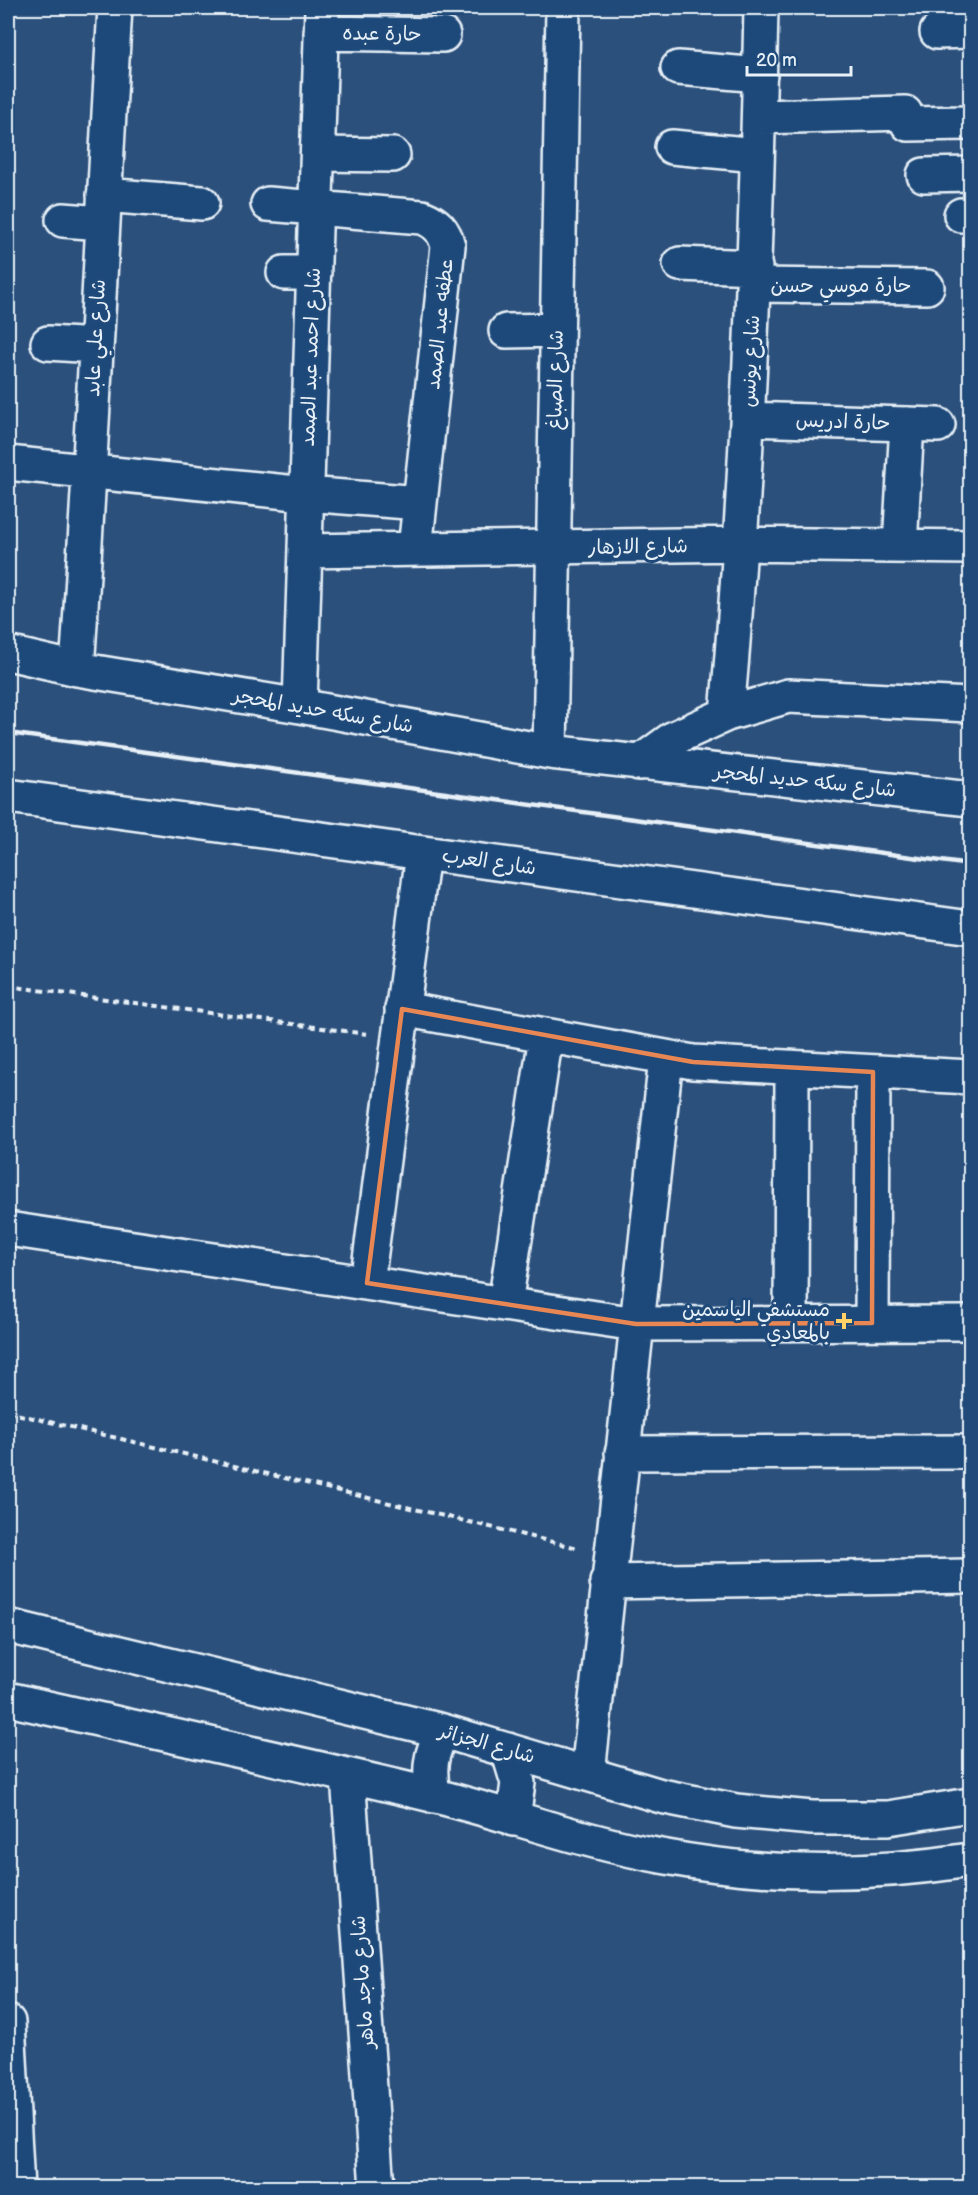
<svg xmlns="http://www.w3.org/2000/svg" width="978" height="2195" viewBox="0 0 978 2195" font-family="'Balsamiq Sans','Playpen Sans Arabic',sans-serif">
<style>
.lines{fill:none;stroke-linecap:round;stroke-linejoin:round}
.street-casing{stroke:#e8f1f8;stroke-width:38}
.secondary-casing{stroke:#e8f1f8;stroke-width:38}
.path{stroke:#e8f1f8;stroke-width:4;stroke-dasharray:6 4.5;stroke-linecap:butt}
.street{stroke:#1f4a7a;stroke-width:33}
.secondary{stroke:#1f4a7a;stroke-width:33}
.rail{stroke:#e8f1f8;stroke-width:4.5}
.marked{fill:none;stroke:#e88753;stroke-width:4.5;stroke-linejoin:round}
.poi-dot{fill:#ffd166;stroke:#1f4a7a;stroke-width:2}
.labels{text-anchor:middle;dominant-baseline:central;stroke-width:6;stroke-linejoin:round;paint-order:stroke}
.street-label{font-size:20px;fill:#e8f1f8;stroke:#1f4a7a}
.poi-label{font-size:20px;fill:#e8f1f8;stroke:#1f4a7a;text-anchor:end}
</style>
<rect width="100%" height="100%" fill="#2c507c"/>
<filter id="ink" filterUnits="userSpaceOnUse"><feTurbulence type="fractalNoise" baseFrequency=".0167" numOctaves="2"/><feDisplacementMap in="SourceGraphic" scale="12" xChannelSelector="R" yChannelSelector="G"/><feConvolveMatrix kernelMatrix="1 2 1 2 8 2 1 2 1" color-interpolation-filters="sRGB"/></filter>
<g filter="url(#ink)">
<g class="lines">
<g class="street-casing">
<path id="street" d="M937 32 970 31
M321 33 443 35
M678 68 760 75
M759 117 905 113 908 124 970 123
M672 147 757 155
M318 154 393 155
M924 175 970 174
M104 195 202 203
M268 204 422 217C437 223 444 230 448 246L415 549
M961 215H970
M63 220 102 223
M680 264 755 267
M284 273H314
M754 285 927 287
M506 331 557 330
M48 343 95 346
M748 419 938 425
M8 463 306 494 420 503
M900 546 907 424
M305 551 742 544 970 547
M8 653 77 669 300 706 550 752 970 799
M77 669C92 449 102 228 115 8
M300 706 322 8
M727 714C748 479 756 243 761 8
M550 752 563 8
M639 763 672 739 727 714 788 696 970 705
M8 796 970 928
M402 1009 693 1062 970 1077
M8 1229 636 1324 970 1323
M367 1283 423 853
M505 1304 546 1036
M872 1323 873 1072
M791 1324 792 1069
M622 1453 970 1452
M607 1582 970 1576
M588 1773 666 1058
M348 1776 377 2188"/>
</g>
<g class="secondary-casing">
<path id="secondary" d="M8 1626 443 1731 661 1796 736 1811 812 1818H888L970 1805
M8 1699C149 1731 291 1761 432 1795 508 1814 583 1842 661 1856 764 1876 867 1876 970 1860
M508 1750 518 1783 513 1819
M434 1796C428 1771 430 1753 443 1731
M8 2022 17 2188"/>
</g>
<path class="path" d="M8 986 367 1034
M8 1412 578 1548"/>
<use href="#street" class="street"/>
<use href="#secondary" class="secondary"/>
<path class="rail" d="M8 733 970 865"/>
</g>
</g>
<path class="marked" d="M402 1009 693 1062 873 1072 872 1323 636 1324 367 1283Z"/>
<path class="poi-dot" d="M841 1312h6v6h6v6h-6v6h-6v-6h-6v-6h6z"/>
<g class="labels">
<g class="street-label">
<text transform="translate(382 34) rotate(1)">حارة عبده</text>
<text x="841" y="286">حارة موسي حسن</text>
<text transform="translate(440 324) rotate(-84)">عطفه عبد الصمد</text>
<text transform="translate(96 338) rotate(-87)">شارع علي عابد</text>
<text transform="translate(311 357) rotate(-88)">شارع احمد عبد الصمد</text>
<text transform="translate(751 361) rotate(-87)">شارع يونس</text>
<text transform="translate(556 380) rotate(-89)">شارع الصباغ</text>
<text transform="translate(843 422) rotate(2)">حارة ادريس</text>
<text transform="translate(638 547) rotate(-1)">شارع الازهار</text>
<text transform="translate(323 711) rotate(10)">شارع سكه حديد المحجر</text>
<text transform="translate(805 781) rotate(6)">شارع سكه حديد المحجر</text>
<text transform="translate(489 862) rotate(8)">شارع العرب</text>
<text transform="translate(487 1744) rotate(16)">شارع الجزائر</text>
<text transform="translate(363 1982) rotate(-94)">شارع ماجد ماهر</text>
</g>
<g class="poi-label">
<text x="830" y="1310">مستشفي الياسمين<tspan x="830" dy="23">بالمعادي</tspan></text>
</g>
</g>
<rect width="978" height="2195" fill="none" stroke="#1f4a7a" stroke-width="30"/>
<rect x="15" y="15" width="948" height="2165" fill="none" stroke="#e8f1f8" stroke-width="2" filter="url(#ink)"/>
<path d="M747 66v9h104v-9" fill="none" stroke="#e8f1f8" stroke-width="3"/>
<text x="756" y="66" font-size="18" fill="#e8f1f8" stroke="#1f4a7a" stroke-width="4.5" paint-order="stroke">20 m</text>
</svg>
